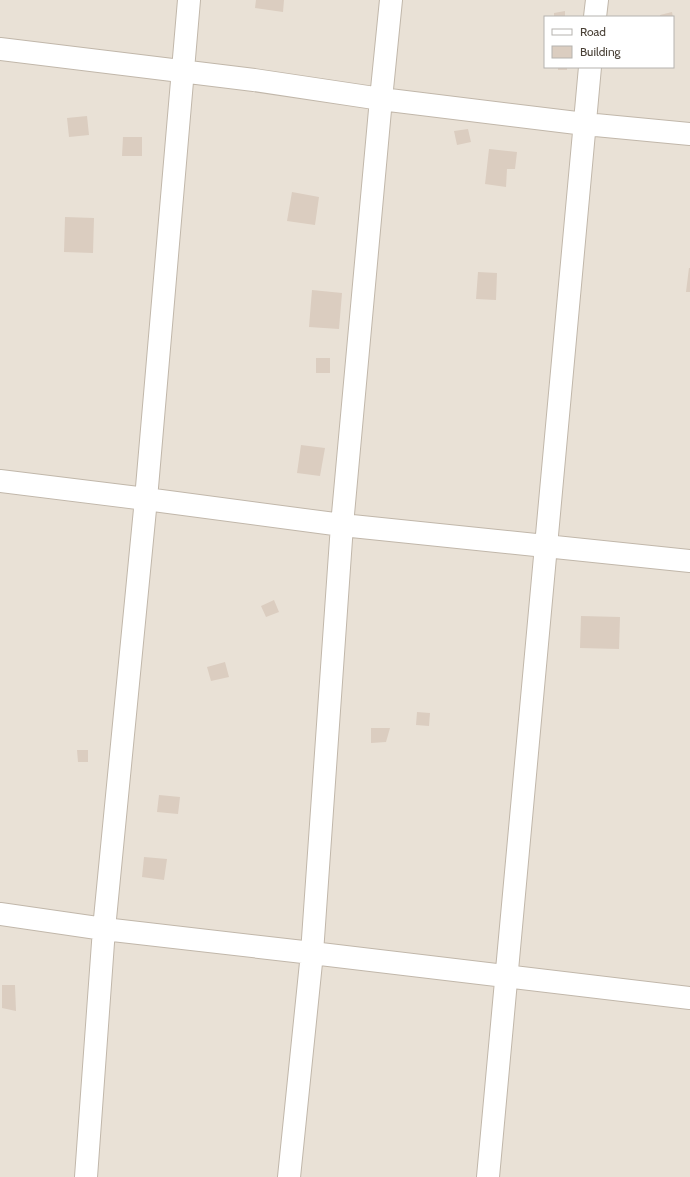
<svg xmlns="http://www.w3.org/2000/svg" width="690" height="1177" viewBox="0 0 690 1177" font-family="Cabin,sans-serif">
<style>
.residential{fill:#e9e1d6;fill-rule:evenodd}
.building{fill:#dbcdc0}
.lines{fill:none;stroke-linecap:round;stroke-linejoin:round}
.minor-casing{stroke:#c1b7aa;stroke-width:24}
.minor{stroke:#fff;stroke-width:22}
</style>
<rect width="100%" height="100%" fill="#f5f0e9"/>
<path class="residential" d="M0 0H690V1177H0ZM545 17H673V67H545Z"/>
<path class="building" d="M256 0H284L283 12 255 8Z
M565 11V17H554V13Z
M672 12 673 17H660V15Z
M558 67H567V70H558Z
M87 116 89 135 69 137 67 118Z
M468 129 471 142 457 145 454 131Z
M123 137H142V156H122Z
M489 149 517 152 515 169H507L506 187 485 184Z
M292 192 319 197 315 225 287 221Z
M65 217 94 218 93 253 64 252Z
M689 268H690V292H686Z
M478 272 497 273 496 300 476 299Z
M312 290 342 293 339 329 309 327Z
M316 358H330V373H316Z
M301 445 325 448 320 476 297 473Z
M274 600 279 612 266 617 261 606Z
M581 616 620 617 619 649 580 648Z
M225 662 229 677 211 681 207 667Z
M417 712 430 713 429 726 416 725Z
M371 728H390L386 742 371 743Z
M77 750H88V762H78Z
M159 795 180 797 178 814 157 812Z
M144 857 167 859 164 880 142 877Z
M2 985H15L16 1011 2 1008Z"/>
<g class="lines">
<g class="minor-casing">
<path id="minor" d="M595 17 597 0
M0 49 254 80 381 99 585 124 690 134
M0 481 146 499 342 525 690 561
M0 914 104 929 312 953 690 998
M86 1177 104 929 146 499 189 0
M289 1177 312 953 342 525 381 99 391 0
M488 1177 590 67"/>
</g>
<use href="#minor" class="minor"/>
</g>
<rect x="544" y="16" width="130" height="52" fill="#ffffff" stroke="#b6b3af"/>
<rect x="552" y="29" width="20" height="6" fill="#ffffff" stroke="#b6b3af"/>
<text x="580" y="36" font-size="12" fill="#494036">Road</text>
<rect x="552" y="46" width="20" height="12" fill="#dbcdc0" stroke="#b6b3af"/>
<text x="580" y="56" font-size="12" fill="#494036">Building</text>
</svg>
